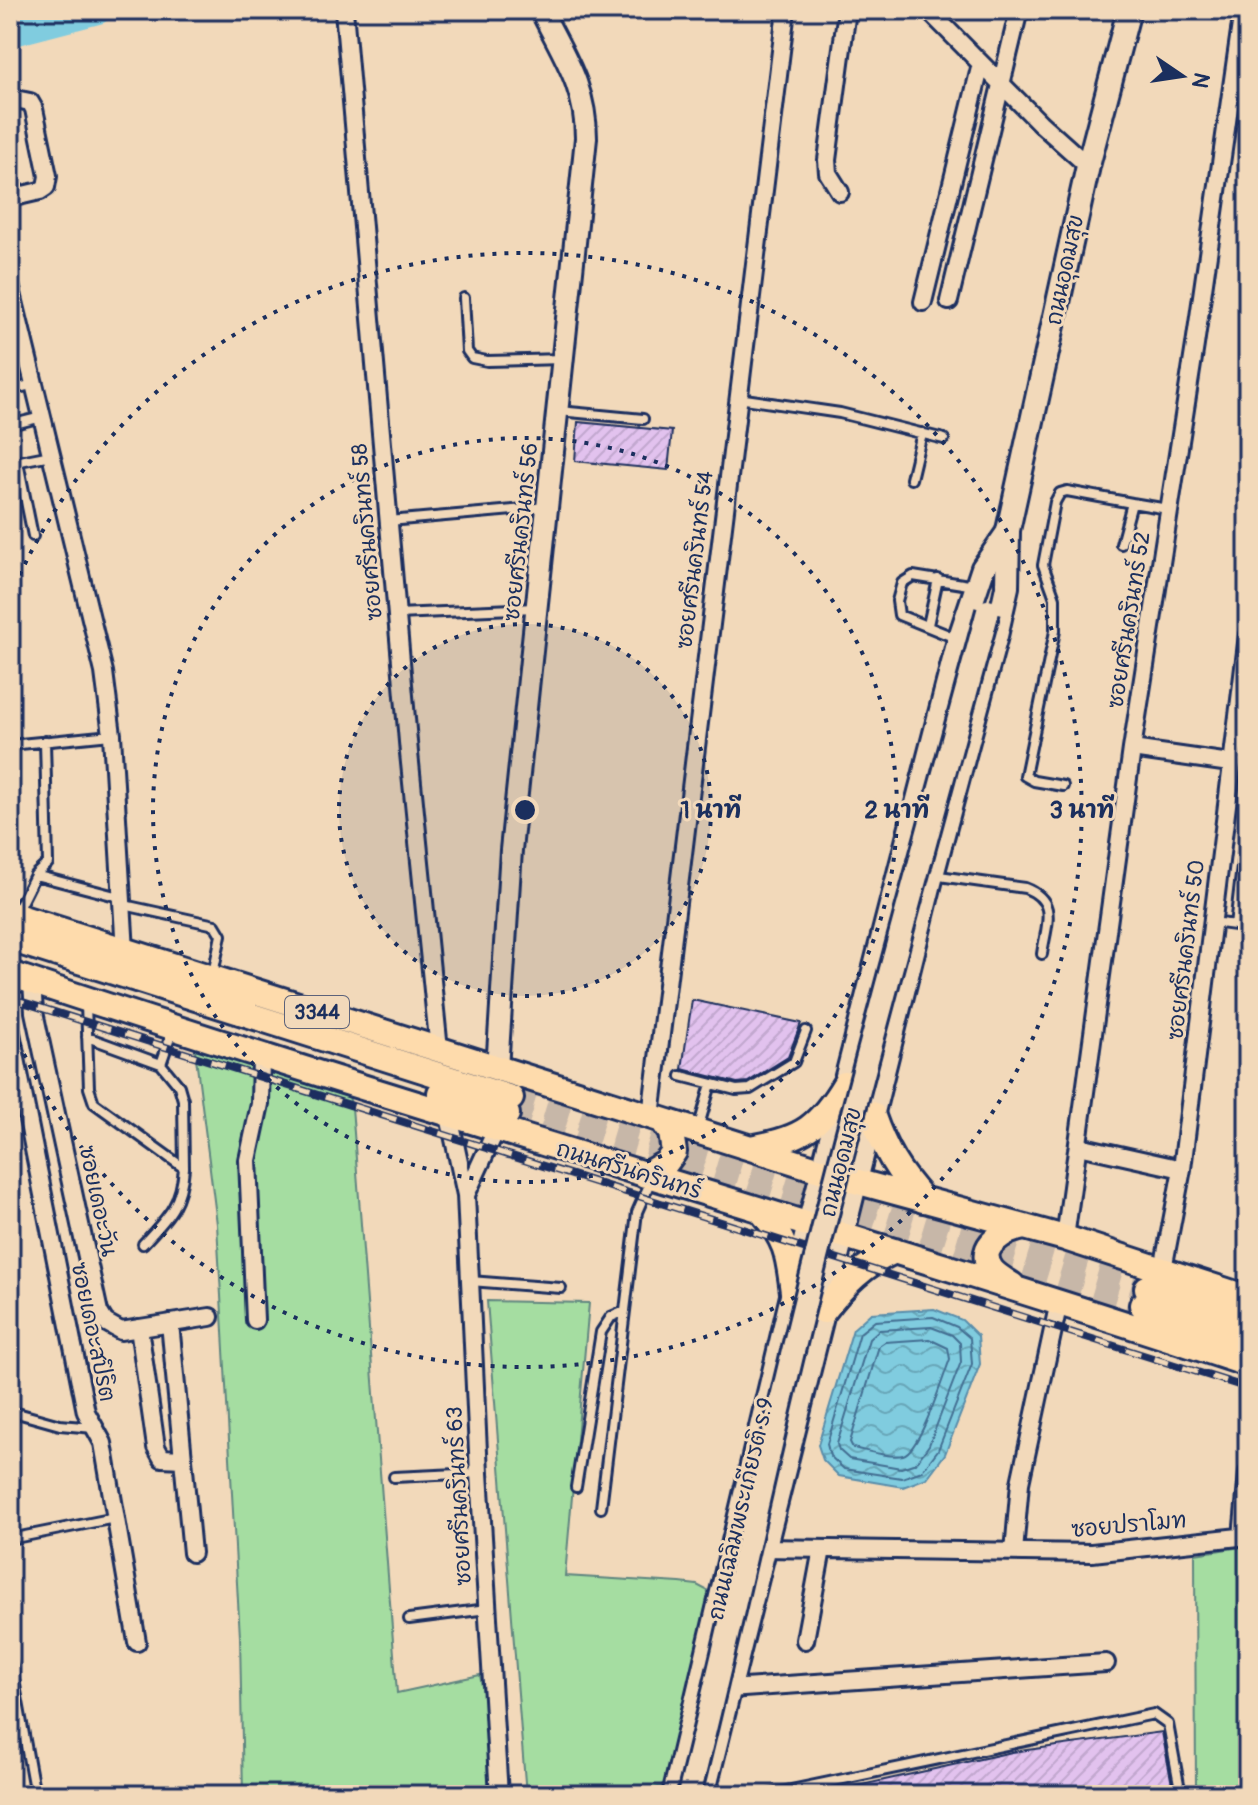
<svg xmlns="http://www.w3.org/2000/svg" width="1258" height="1805" viewBox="0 0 1258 1805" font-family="Pangolin,'Playpen Sans Thai',sans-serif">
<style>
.green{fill:#a5dda1;stroke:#608680;stroke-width:2}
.water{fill:url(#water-waves);stroke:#588dab;stroke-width:2}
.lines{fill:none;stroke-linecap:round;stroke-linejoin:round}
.shore{stroke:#436e92;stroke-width:2}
.river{stroke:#80ccdf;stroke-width:28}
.building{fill:url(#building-hatch);stroke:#1b2f5e;stroke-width:2}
.primary-tunnel{stroke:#c7b7a8;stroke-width:24;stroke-dasharray:24 12;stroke-linecap:butt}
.service-casing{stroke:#1b2f5e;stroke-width:14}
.minor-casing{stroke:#1b2f5e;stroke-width:22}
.tertiary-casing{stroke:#1b2f5e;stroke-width:26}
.secondary-casing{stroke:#1b2f5e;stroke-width:28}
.primary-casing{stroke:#1b2f5e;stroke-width:30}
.service{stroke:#f2d9ba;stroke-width:8}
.minor{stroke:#f2d9ba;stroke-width:16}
.tertiary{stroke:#f2d9ba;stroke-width:20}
.secondary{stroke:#f2d9ba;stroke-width:22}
.primary{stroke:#fedbac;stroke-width:24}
.rail-casing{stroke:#1b2f5e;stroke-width:8}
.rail{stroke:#f2d9ba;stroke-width:5;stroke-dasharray:15;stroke-linecap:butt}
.secondary-bridge-casing{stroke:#1b2f5e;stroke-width:28;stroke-linecap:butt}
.secondary-bridge{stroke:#f2d9ba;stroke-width:22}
.ring{fill:none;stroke:#1b2f5e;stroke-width:4;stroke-dasharray:4 8}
.labels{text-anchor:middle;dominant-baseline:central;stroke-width:6;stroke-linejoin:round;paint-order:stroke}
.shield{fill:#f2d9ba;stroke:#5c627a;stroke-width:2}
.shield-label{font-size:20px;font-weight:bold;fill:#1b2f5e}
.street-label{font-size:22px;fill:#1b2f5e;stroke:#f2d9ba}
.centre{fill:#1b2f5e;stroke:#f2d9ba;stroke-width:4}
.ring-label{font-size:24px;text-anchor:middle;font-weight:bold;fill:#1b2f5e;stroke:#f2d9ba;stroke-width:6;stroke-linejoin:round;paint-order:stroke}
</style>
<defs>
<pattern id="water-waves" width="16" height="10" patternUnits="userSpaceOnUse" patternTransform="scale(2)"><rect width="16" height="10" fill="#80ccdf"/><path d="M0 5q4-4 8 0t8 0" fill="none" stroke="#68a6b8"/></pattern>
<pattern id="building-hatch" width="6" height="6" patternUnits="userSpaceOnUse" patternTransform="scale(2)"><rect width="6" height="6" fill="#e2c2ee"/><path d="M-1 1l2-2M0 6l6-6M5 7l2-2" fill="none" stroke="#c1a7ce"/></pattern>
</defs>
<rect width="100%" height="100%" fill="#f2d9ba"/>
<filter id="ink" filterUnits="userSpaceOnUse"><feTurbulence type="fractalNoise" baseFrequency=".0125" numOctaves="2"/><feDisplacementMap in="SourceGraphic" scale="16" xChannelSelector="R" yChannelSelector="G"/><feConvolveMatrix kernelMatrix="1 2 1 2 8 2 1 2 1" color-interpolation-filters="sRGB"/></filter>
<g filter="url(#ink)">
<path class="green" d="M194 1042 349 1097 352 1107 397 1693 480 1675 492 1745V1795H243L240 1637 217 1224Z
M487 1301 589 1303 565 1576 680 1583 697 1585 714 1594 668 1785 622 1795H526Z
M1248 1546V1795H1196L1195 1554Z"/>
<path class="water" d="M934 1309 962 1320 978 1336 980 1364 945 1454 927 1478 903 1487 839 1476 823 1460 818 1445 853 1329 871 1313Z"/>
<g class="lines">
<path class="shore" d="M933 1317 957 1327 970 1338 972 1364 938 1450 922 1471 902 1478 844 1469 830 1456 827 1444 860 1333 875 1321Z
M931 1327 952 1335 960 1343 961 1362 929 1445 916 1463 901 1468 849 1459 839 1450 837 1444 869 1339 879 1330Z
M929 1339 948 1348 950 1359C943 1377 920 1451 903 1455 890 1458 867 1451 853 1448L850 1442 879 1346 885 1342Z"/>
<path class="river" d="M10 33 98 10"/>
</g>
<path class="building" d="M578 422 672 431 668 470 575 461Z
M692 1000 801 1023 788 1057 748 1082 737 1083 682 1069Z
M1162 1732 1174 1795H840L839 1790 1012 1752Z"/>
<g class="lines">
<path class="primary-tunnel" d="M511 1098 1147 1288
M507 1114 1142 1305"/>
<g class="service-casing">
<path id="service" d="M464 298 467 351 472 358 487 361 562 359
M10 390 35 384
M738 398 840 413 944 439
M559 411 643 419
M10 425 42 417
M18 462 33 536
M10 463 51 455
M911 479 922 433
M389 521 547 507
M1121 544 1132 503 1168 509
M397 614 536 608
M928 625 938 579
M958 639 899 615 897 601 902 583 913 576 975 586
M10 745 111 735
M1063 786 1034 781 1025 776 1055 631V598L1043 565 1055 502 1060 493 1067 491 1132 503
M35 875 123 898
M932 875 1025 888C1059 901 1046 925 1042 954
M124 905 215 925 221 935 213 974
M16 913 35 875 48 863 45 741
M1212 922 1235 925 1248 816
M86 1004 89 1088 94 1103 184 1168C181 1206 168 1217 143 1244
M172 1032 161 1064 179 1086 183 1100 184 1168
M87 1037 161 1064
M681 1076 736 1090 750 1089 794 1062 806 1031
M698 1129 711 1084
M470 1281 561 1288
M10 1411 60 1425 94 1428
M394 1477 479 1473
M576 1487 601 1332 611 1317 625 1311
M601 1508 637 1212 652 1178
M10 1539 115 1518
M409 1619 487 1609
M10 1658 35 1795
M90 1795 95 1792
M767 1795 1154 1714 1168 1724 1181 1795"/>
</g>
<g class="minor-casing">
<path id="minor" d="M344 10 409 753 439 1050
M928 10 1040 123 1088 166
M10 98 30 102 34 109 48 176 46 187 40 191 10 198
M840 192 828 173 827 160 847 10
M10 285 104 672 112 735 125 951
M949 301 1019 10
M923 302 981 64
M1132 749 1230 763
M32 982 34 1012 99 1312 105 1322 121 1331 210 1317
M10 1028 86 1412 103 1443 137 1642
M449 1116 466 1195 479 1473 499 1795
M651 1116 786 10
M1079 1146 1182 1169
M466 1195 496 1130
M1065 1238 1132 749 1195 345 1243 10
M1163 1269 1182 1169 1248 635
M255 1320 248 1160 260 1104 261 1056
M170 1323 192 1553
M139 1328 156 1447 162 1458 183 1459
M1242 1537 1248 1473
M764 1548 1092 1553 1248 1536
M1014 1552 1020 1483 1059 1302
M805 1640 822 1549
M729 1689 1106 1663"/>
</g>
<g class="tertiary-casing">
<path id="tertiary" d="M497 1069 511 850 586 138C586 86 563 55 541 10"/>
</g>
<g class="secondary-casing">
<path id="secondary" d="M1005 544 1088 166 1129 10
M674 1795 809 1224 959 640 983 568 1008 532
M703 1795 932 875 996 636 1007 587 1008 532"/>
</g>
<g class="primary-casing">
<path id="primary" d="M10 914 855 1181 1065 1238 1248 1298
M10 939 511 1098
M10 974C421 1111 837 1228 1248 1364
M440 1093 507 1114
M872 1114C885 1151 897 1171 923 1200
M755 1147C802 1139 820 1126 845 1084
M645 1175 666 1163 674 1152 671 1133 662 1120
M761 1211C787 1241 788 1253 793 1292
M1012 1285C1006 1281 995 1275 991 1269 975 1245 1006 1230 1025 1227
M1147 1288 1248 1320
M1142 1305 1248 1339
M824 1311C844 1285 864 1264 895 1251"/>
</g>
<use href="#service" class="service"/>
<use href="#minor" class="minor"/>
<use href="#tertiary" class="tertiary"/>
<use href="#secondary" class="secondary"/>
<use href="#primary" class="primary"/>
<g class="rail-casing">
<path id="rail" d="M10 998 1248 1388"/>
</g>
<use href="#rail" class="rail"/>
<g class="secondary-bridge-casing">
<path id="secondary-bridge" d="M689 1795C723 1660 752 1524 784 1389 846 1128 918 870 988 611"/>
</g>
<use href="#secondary-bridge" class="secondary-bridge"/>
</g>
</g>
<circle cx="525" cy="810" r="186" fill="#1b2f5e" fill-opacity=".12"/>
<g class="ring">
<circle cx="525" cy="810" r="186"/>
<circle cx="525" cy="810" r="372"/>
<path d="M10 597A557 557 0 1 1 10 1023"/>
</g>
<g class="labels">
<rect class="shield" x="285" y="996" width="64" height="32" rx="6"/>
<g class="shield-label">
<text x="317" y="1012">3344</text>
</g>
<g class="street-label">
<text transform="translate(1065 270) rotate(-78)">ถนนอุดมสุข</text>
<text transform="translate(367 532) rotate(-95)">ซอยศรีนครินทร์ 58</text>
<text transform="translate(521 532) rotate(-84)">ซอยศรีนครินทร์ 56</text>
<text transform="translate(695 560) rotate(-83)">ซอยศรีนครินทร์ 54</text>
<text transform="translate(1129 620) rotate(-81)">ซอยศรีนครินทร์ 52</text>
<text transform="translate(1186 950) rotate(-83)">ซอยศรีนครินทร์ 50</text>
<text transform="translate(841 1162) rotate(-76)">ถนนอุดมสุข</text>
<text transform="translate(629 1170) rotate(17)">ถนนศรีนครินทร์</text>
<text transform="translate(98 1201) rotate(78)">ซอยเดอะวัน</text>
<text transform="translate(93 1332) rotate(78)">ซอยเดอะสปิริต</text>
<text transform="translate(459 1496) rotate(-93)">ซอยศรีนครินทร์ 63</text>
<text transform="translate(741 1509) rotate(-77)">ถนนเฉลิมพระเกียรติ ร.9</text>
<text transform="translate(1129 1525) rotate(-5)">ซอยปราโมท</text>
</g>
</g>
<circle cx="525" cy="810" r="12" class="centre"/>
<g class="ring-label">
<text x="711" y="818">1 นาที</text>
<text x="897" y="818">2 นาที</text>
<text x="1082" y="818">3 นาที</text>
</g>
<rect width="1258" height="1805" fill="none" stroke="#f2d9ba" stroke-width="40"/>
<rect x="20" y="20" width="1218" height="1765" fill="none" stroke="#1b2f5e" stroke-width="3" filter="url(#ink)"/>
<g transform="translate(1182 76) rotate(103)" stroke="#f2d9ba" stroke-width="6" paint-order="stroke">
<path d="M0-6L14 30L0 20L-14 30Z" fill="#1b2f5e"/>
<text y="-12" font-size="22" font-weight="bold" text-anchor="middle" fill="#1b2f5e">N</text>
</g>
</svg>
